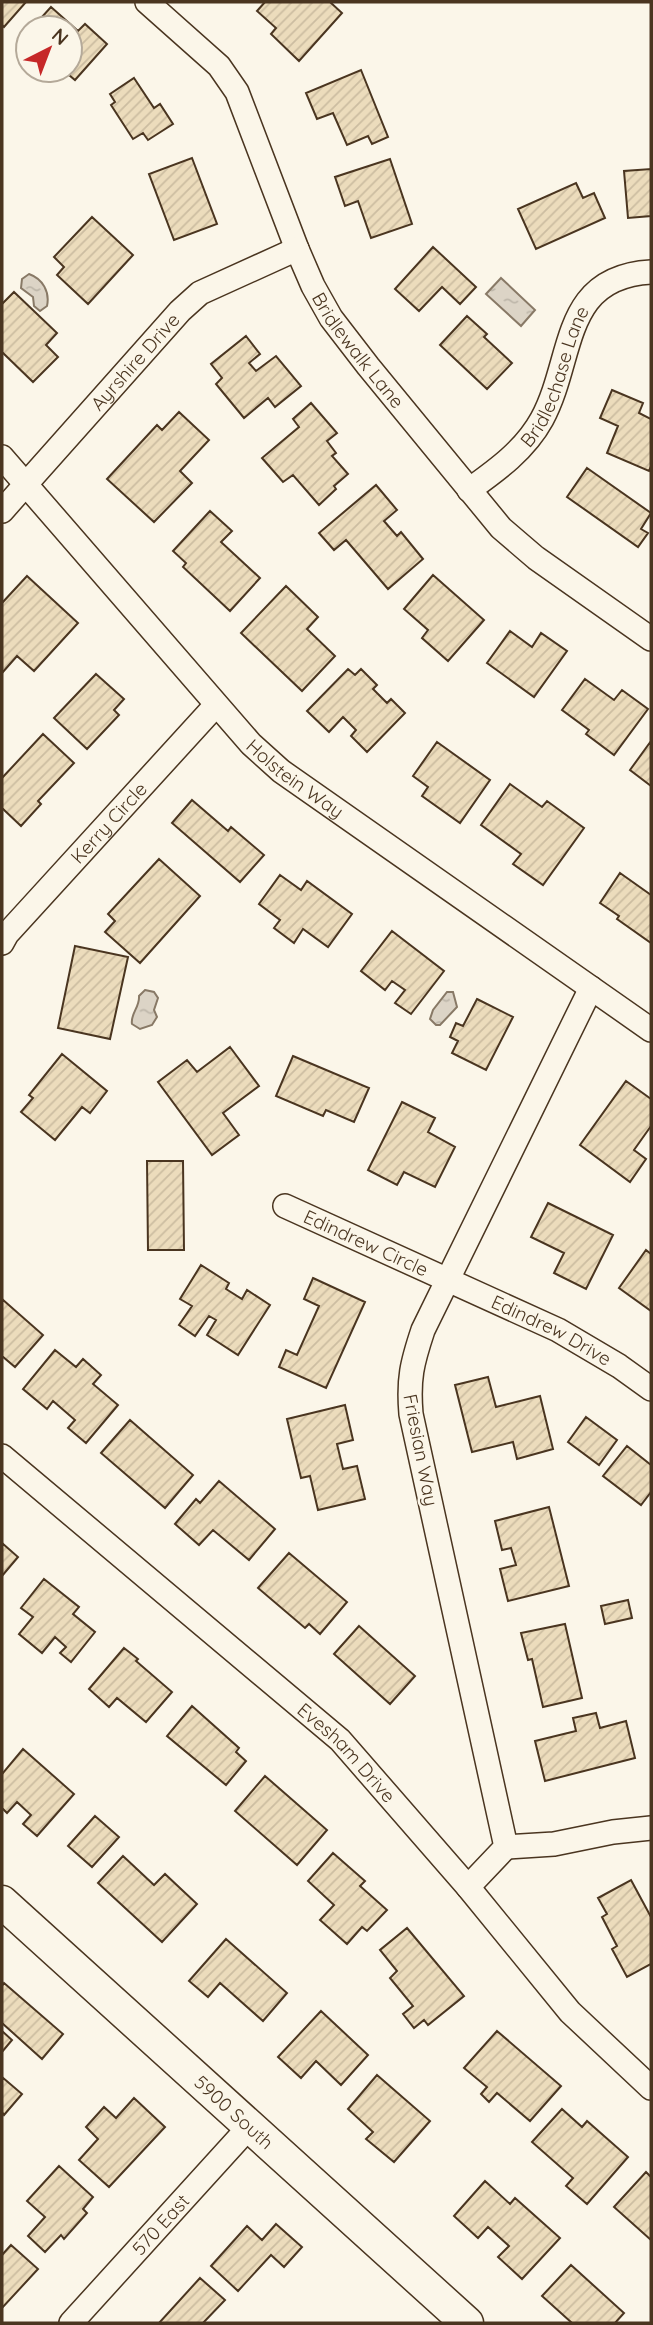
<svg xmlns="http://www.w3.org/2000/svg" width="653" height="2325" viewBox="0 0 653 2325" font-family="Quicksand,sans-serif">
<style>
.water{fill:url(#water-ripples);stroke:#887966;stroke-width:2}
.building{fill:url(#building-hatch);stroke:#4a3520;stroke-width:2}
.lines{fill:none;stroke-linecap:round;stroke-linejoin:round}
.street-casing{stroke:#4a3520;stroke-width:26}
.secondary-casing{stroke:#4a3520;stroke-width:35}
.street{stroke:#fbf6e9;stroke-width:23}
.secondary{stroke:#fbf6e9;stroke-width:32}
.labels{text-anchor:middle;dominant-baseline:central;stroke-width:5;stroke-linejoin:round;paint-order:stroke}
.street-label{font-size:19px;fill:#4a3520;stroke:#fbf6e9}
</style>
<defs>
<pattern id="water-ripples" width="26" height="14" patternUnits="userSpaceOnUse" patternTransform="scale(1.75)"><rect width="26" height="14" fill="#dcd4c6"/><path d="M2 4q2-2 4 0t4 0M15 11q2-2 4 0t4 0" fill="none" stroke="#beb7aa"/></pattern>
<pattern id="building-hatch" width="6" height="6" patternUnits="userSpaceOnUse" patternTransform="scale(1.75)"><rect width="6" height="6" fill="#ecdcbc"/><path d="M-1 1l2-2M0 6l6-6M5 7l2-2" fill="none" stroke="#ccbda1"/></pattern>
</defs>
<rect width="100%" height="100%" fill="#fbf6e9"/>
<path class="water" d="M29 274C43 279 50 292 47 306L40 311 34 306 33 297 21 288 22 279Z
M501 278 535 310 521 326 486 294Z
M145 990 154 992 158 998 154 1010 157 1017 152 1025 140 1029 132 1024C130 1014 140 1007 139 996Z
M447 992H453L457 1007 440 1025H436L430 1019 433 1010Z"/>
<path class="building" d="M2 2H26L4 27 2 25Z
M265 2H330L342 13 299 61 271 34 276 28 257 11Z
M51 7 78 31 85 24 107 44 75 80 63 70H70V28H32Z
M361 70 388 137 372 144 368 136 347 145 333 113 317 119 306 93Z
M134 78 154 108 160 104 173 124 148 140 143 133 133 139 111 105 115 102 110 94Z
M192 158 217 224 174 240 149 174Z
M390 159 412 224 371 238 358 201 345 206 335 177Z
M651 169V216L628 218 624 171Z
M576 183 583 198 594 193 605 218 536 249 518 209Z
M92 217 133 255 88 304 57 275 64 267 54 257Z
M433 247 476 287 460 304 442 287 419 311 395 289Z
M14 292 57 333 46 345 58 357 33 382 2 352V304Z
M467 316 487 334 484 337 512 363 487 389 440 345Z
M246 336 260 354 249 363 256 371 276 356 301 386 275 407 268 398 244 418 216 384 222 378 211 364Z
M612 390 643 403 639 413 651 419V466L649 471 607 453 618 426 600 418Z
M311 403 337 433 327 441 336 453 332 456 348 474 334 486 336 489 319 505 293 475 283 482 262 458 299 427 293 419Z
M179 412 209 440 180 471 192 483 154 522 107 479 157 425 162 430Z
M587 468 651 513 641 529 648 533 638 547 567 497Z
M376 485 397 510 384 521 397 536 401 532 423 559 388 589 346 540 334 550 319 533Z
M210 511 232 531 221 542 260 578 230 611 183 567 186 563 173 551Z
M433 575 484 620 448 661 422 638 428 630 404 609Z
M27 576 78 623 34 671 17 656 2 673V603Z
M286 586 318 617 307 629 335 656 302 691 241 633Z
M510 631 532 647 541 633 567 651 534 697 487 663Z
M348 669 355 675 361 669 377 685 373 689 387 703 391 699 405 713 367 752 351 736 356 730 343 717 329 732 307 711Z
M96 674 124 699 114 710 119 715 87 749 54 718Z
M585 679 614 700 622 690 648 709 614 755 586 734 589 730 562 710Z
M43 734 74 763 38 801 41 804 21 826 2 808V778Z
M651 741V786L630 770Z
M437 742 490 780 460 823 422 796 428 787 413 776Z
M510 784 542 807 547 801 584 828 543 885 513 864 521 854 481 825Z
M192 800 228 831 231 827 264 855 240 882 172 823Z
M159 859 200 896 140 963 105 932 115 921 108 914Z
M620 873 651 895V943L617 919 619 916 600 903Z
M280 875 301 890 307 881 352 914 328 947 303 929 294 943 274 928 280 920 259 904Z
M392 931 444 971 411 1014 395 1003 405 990 392 981 385 990 361 971Z
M75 946 128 957 110 1039 58 1028Z
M477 999 513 1017 486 1070 452 1053 458 1041 450 1037 456 1023 463 1026Z
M230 1047 259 1086 223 1113 239 1135 212 1155 158 1082 187 1060 197 1072Z
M62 1054 107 1091 90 1113 82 1107 55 1140 21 1112 33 1098 29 1095Z
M293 1056 369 1088 354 1122 326 1110 323 1116 276 1096Z
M626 1081 651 1099V1126L634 1150 646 1159 630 1182 580 1145Z
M402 1102 435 1118 428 1132 455 1147 435 1187 404 1172 397 1185 368 1170Z
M147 1161H183L184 1250H148Z
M548 1203 613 1235 586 1289 554 1273 564 1253 531 1237Z
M646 1250 651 1254V1311L619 1288Z
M201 1265 229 1283 226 1289 242 1299 247 1290 270 1305 238 1355 207 1335 216 1320 209 1316 195 1336 179 1325 192 1306 180 1299Z
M313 1278 365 1302 326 1388 279 1367 286 1350 297 1355 319 1306 304 1299Z
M2 1299 43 1335 15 1367 2 1356Z
M55 1350 76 1367 83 1359 101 1375 93 1384 118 1405 86 1443 68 1428 75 1420 53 1401 47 1409 23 1389Z
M488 1377 496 1407 540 1396 553 1449 517 1459 513 1442 472 1452 455 1385Z
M345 1405 353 1440 337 1444 343 1469 357 1466 365 1499 318 1510 310 1476 301 1478 287 1419Z
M586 1417 617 1440 599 1465 568 1442Z
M130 1420 193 1475 165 1508 101 1453Z
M627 1446 651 1465V1492L641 1505 603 1476Z
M219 1481 275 1529 249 1560 213 1530 199 1545 175 1524 196 1499 200 1503Z
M549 1507 569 1586 508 1601 500 1569 516 1565 511 1548 502 1550 495 1521Z
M2 1543 18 1557 2 1576Z
M289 1553 347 1602 320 1634 309 1624 305 1628 258 1588Z
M44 1579 79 1607 73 1614 95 1632 71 1662 60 1653 66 1647 55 1637 42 1653 19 1634 33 1617 21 1608Z
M628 1600 632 1618 605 1624 601 1606Z
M565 1624 582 1698 543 1707 532 1659 528 1660 521 1633Z
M359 1626 415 1676 390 1704 334 1654Z
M124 1648 138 1659 136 1661 172 1692 146 1722 117 1698 109 1707 89 1689Z
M192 1706 239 1748 236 1752 246 1761 226 1785 167 1736Z
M596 1713 600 1728 626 1721 635 1758 545 1781 535 1741 576 1731 573 1718Z
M23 1749 74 1794 37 1836 23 1824 31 1815 17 1802 7 1813 2 1808V1774Z
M265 1776 327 1830 297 1865 235 1811Z
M95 1816 119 1837 92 1867 68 1846Z
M333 1853 365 1881 360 1886 387 1910 367 1931 362 1927 347 1944 320 1920 334 1905 308 1881Z
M123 1856 154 1885 165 1874 197 1904 162 1942 98 1883Z
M631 1880 651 1917V1964L627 1977 612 1949 617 1946 602 1917 607 1914 598 1898Z
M407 1928 464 1996 428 2025 424 2020 414 2028 403 2014 413 2006 390 1978 397 1971 380 1950Z
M226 1939 287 1993 263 2021 220 1983 208 1997 189 1981Z
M4 1983 63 2034 42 2059 2 2023V1986Z
M321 2011 368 2055 341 2085 316 2061 301 2078 278 2057Z
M2 2031 12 2040 2 2052Z
M497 2031 561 2086 530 2121 497 2093 489 2102 481 2094 487 2087 464 2068Z
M377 2075 430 2121 394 2162 366 2139 373 2132 348 2109Z
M2 2077 22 2094 4 2115 2 2112Z
M134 2098 165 2127 109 2187 79 2160 98 2139 86 2127 104 2107 116 2118Z
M562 2109 582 2127 587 2121 628 2157 587 2204 566 2186 573 2178 532 2142Z
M59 2166 93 2197 83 2209 87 2213 64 2239 61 2235 45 2252 28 2236 45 2217 27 2201Z
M646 2172 651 2177V2240L614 2207Z
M485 2181 510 2204 515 2198 560 2238 522 2279 498 2257 509 2246 488 2227 478 2238 454 2216Z
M276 2224 302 2247 284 2267 271 2255 238 2291 211 2266 247 2226 262 2240Z
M11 2245 38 2269 2 2308V2255Z
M571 2265 624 2313 615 2323H572L542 2296Z
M200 2278 225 2300 203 2323H159Z"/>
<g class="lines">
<g class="street-casing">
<g id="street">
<path id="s1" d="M147 2 219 66 237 92 297 249 313 286 331 318 368 366 501 528 536 558 651 639"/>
<path id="s2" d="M2 457 251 744 281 771 651 1030"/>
<path id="s3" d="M469 490C497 470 525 450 542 419 575 358 560 277 651 272"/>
<path id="s4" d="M2 511 180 311 200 293 297 249"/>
<path id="s5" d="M2 943 7 934 216 705"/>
<path id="s6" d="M285 1206 558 1330 619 1366 651 1389"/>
<path id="s7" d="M2 1456 340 1740 468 1887 570 2012 651 2088"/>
<path d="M506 1847 554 1844 613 1832 651 1828"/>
<path d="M468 1887 506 1847 411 1414C408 1379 412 1363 423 1330L591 988"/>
<path id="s8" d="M71 2323 250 2126"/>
</g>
</g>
<g class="secondary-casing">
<g id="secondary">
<path id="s9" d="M2 1902 467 2323"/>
</g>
</g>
<use href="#street" class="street"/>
<use href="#secondary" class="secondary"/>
</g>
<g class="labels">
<g class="street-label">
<text stroke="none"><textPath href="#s1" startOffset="415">Bridlewalk Lane</textPath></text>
<text stroke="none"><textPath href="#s4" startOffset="200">Ayrshire Drive</textPath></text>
<text stroke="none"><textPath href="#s3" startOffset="147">Bridlechase Lane</textPath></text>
<text stroke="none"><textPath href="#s2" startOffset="436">Holstein Way</textPath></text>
<text stroke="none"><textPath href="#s5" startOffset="161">Kerry Circle</textPath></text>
<text stroke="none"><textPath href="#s6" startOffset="89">Edindrew Circle</textPath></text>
<text stroke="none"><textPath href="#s6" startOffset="294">Edindrew Drive</textPath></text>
<text transform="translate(421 1450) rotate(79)">Friesian Way</text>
<text stroke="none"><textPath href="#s7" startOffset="455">Evesham Drive</textPath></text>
<text stroke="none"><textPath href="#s9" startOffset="313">5900 South</textPath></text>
<text stroke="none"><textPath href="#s8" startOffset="133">570 East</textPath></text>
</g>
</g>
<rect width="653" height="2325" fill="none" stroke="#4a3520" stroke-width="7"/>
<g transform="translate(49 49) rotate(42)"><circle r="33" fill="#fbf6e9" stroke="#b4a999" stroke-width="2"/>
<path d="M0-5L12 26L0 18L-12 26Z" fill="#c62828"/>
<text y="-10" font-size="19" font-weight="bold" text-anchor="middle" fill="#4a3520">N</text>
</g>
</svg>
